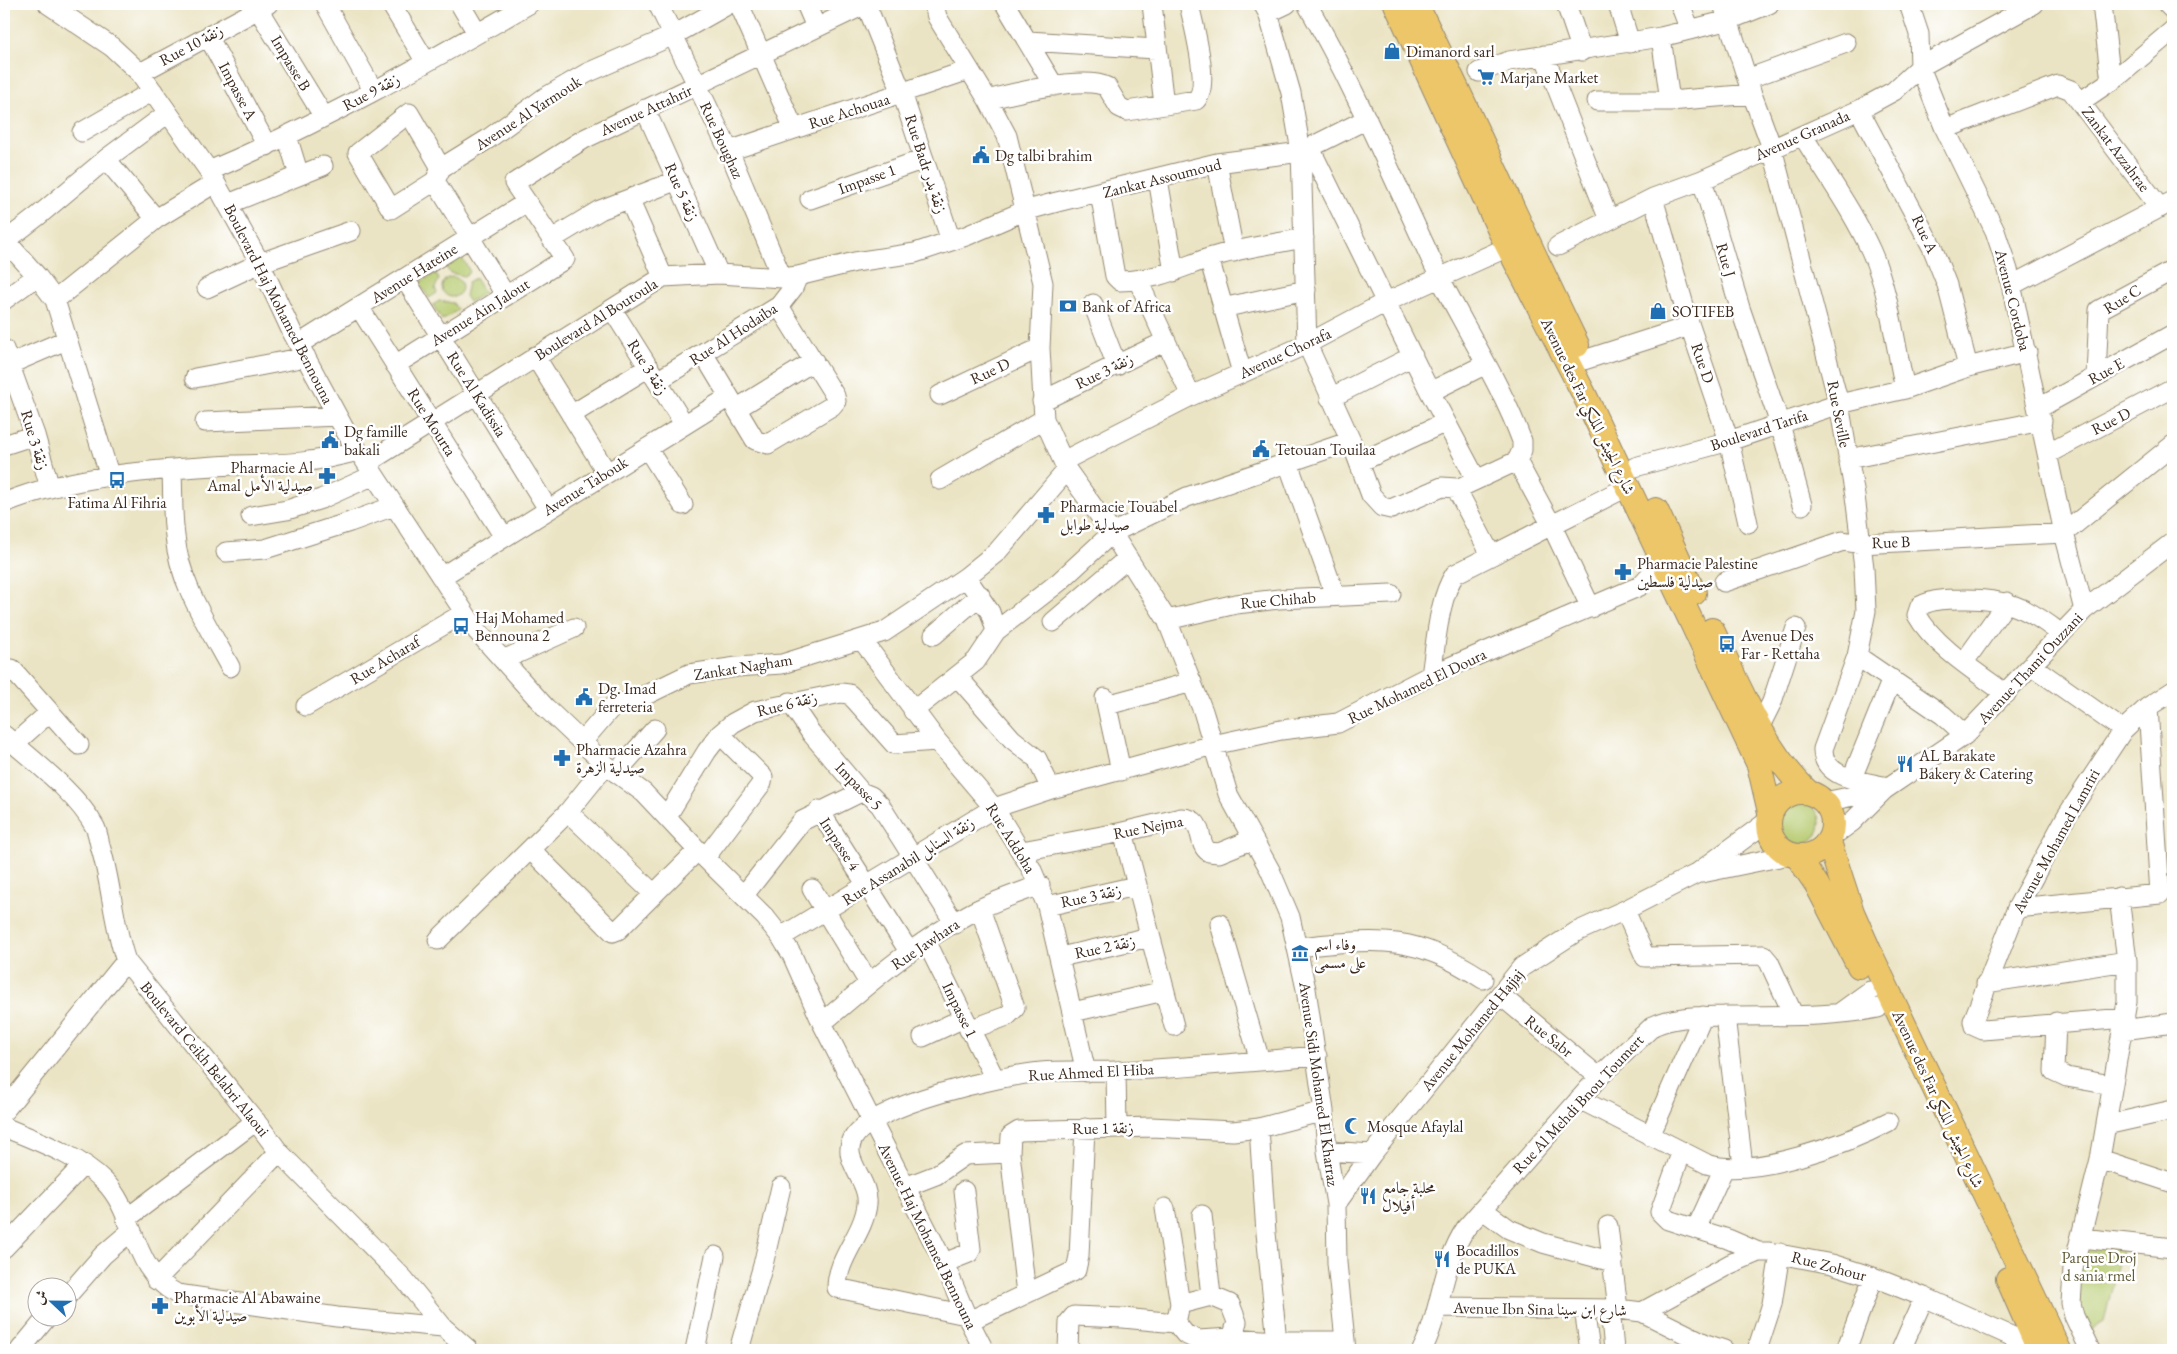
<svg xmlns="http://www.w3.org/2000/svg" width="2177" height="1354" viewBox="0 0 2177 1354" font-family="'EB Garamond',Amiri,serif">
<style>
.green{fill:#b6ca6e;stroke:#787a46}
.lines{fill:none;stroke-linecap:round;stroke-linejoin:round}
.minor-casing{stroke:#938771;stroke-width:21}
.major-casing{stroke:#938771;stroke-width:26}
.minor{stroke:#fff;stroke-width:19}
.major{stroke:#ecc669;stroke-width:24}
.labels{text-anchor:middle;dominant-baseline:central;stroke-width:5;stroke-linejoin:round;paint-order:stroke}
.street-label{font-size:16px;fill:#3b2a1e;stroke:#fff}
.poi-label{font-size:16px;fill:#3b2a1e;stroke:#fff;text-anchor:start}
.park-label{font-size:16px;fill:#605a36;stroke:#fff}
</style>
<rect width="100%" height="100%" fill="#fff"/>
<filter id="ink" filterUnits="userSpaceOnUse"><feTurbulence type="fractalNoise" baseFrequency=".02" numOctaves="2"/><feDisplacementMap in="SourceGraphic" scale="10" xChannelSelector="R" yChannelSelector="G"/><feConvolveMatrix kernelMatrix="1 2 1 2 8 2 1 2 1" color-interpolation-filters="sRGB"/></filter>
<filter id="wash" filterUnits="userSpaceOnUse"><feTurbulence type="fractalNoise" baseFrequency=".0096" numOctaves="4" result="noise"/><feDisplacementMap in="SourceGraphic" scale="20" xChannelSelector="R" yChannelSelector="G"/><feGaussianBlur stdDeviation="1.12" result="paint"/><feColorMatrix in="noise" values="0 0 0 0 0 0 0 0 0 0 0 0 0 0 0 0 0 1.4 0 .05"/><feComposite in="paint" operator="in"/></filter>
<g filter="url(#wash)">
<rect width="100%" height="100%" fill="#ebe4c4"/>
<path class="green" d="M461 256 470 272 464 276 450 273 445 266Z
M435 273 439 279 435 288 437 293 429 298 419 283Z
M442 287a10 10 0 1 1 20 0a10 10 0 1 1-20 0Z
M475 278 484 293 469 302 465 296 468 282Z
M439 301 453 303 458 310 442 320 433 305Z
M1778 823a21 21 0 1 1 42 0a21 21 0 1 1-42 0Z
M2086 1244 2121 1249 2104 1322 2093 1329 2089 1343 2075 1295Z"/>
</g>
<g filter="url(#ink)">
<g class="lines">
<g class="minor-casing">
<path id="minor" d="M48 4 112 47 140 73 209 171 260 263 292 332 346 432 476 630 546 708 606 765 644 793 705 858 765 917 781 937 792 955 822 1023 944 1263 966 1315 984 1350
M325 4 373 90
M391 4 426 62
M460 4 477 33
M658 4 729 151 782 278
M739 4 794 129
M806 4 816 27
M866 4 902 93 951 241
M934 4 937 17 988 100 1007 136 1043 283 1040 348 1044 419 1067 470 1112 533 1167 620 1203 711 1228 794 1270 870 1290 917 1306 989 1324 1111 1327 1151 1336 1204 1337 1263 1346 1350
M1005 4 1054 86
M1152 4 1164 105
M1263 4 1268 13 1291 93 1301 152 1307 344 1351 441 1371 495 1382 507 1391 509 1442 487 1456 488 1491 555
M1307 4C1358 92 1396 186 1440 278 1467 332 1501 384 1522 441V450L1517 461 1457 489
M1566 4 1582 51
M1618 4 1630 43
M1680 4 1690 30
M1723 4 1752 94 1772 148 1839 404 1855 496 1864 568 1866 611 1857 656 1823 749C1822 779 1866 782 1888 787
M1909 4 1919 34 1920 67 1945 129 1995 231 2008 270 2064 533 2084 610
M2102 4 2111 82
M2167 4 2173 10
M258 9 324 117
M1268 13 1287 4
M208 36 267 146
M1661 37 1670 101
M1028 41 1156 49
M1544 55 1609 220
M1479 72 1509 61 1661 37 1729 20 1769 4
M140 73 268 4
M1747 79 1846 43
M988 100C1013 93 1085 75 1107 87L1119 107 1127 111 1196 100C1211 87 1193 23 1189 4
M1597 101H1670L1752 94
M2080 102 2121 74 2173 30
M645 109 719 274
M1859 110 1932 247 1947 285 1968 367
M1945 129 2058 85 2071 90 2160 208
M82 132 153 91
M287 136 299 175
M1803 136C1826 174 1853 211 1871 251 1890 294 1895 344 1905 389
M1310 148 1430 392 1476 479
M729 151 969 70
M106 159 156 219
M1217 163 1234 252
M441 168 409 113 358 153 391 209 435 181 441 168 488 139 544 98 587 73 674 35 729 4
M209 171C320 124 425 64 529 4
M1158 179 1174 272
M1702 180 1740 308 1780 424 1802 505
M435 181 506 296
M1100 193 1115 276 1120 281C1156 280 1177 269 1209 258 1240 248 1273 244 1304 238
M1653 198 1690 326 1729 441 1748 523
M629 199 663 277
M810 199 924 159
M228 204 323 166
M4 239 37 276 55 300 110 477
M552 239 600 210 678 180
M4 242 38 216 106 159 168 113
M1558 246 1653 198 1702 180 1859 110 1894 91 1920 67 2034 4
M1209 258 1242 373
M405 279 548 509
M1138 280 1191 396
M2012 285 2173 201
M207 288 260 263 351 231
M4 300 37 276
M55 300 156 219 215 183
M1093 304 1117 366
M359 307 504 537
M1222 308 1306 290
M612 309 684 424
M299 344 527 202
M4 349 35 435 50 488
M703 353 755 440 768 444 832 406 836 401 835 396 779 306
M535 356 607 473
M1584 360 1690 326
M10 364 66 340
M395 365 565 259 514 183 584 139 866 4
M2096 376 2099 310 2173 270
M195 378 306 357
M657 381 779 306 793 288 798 276
M1430 392 1486 364
M940 395 1040 348
M1330 398 1413 356
M1042 401 1166 341
M2039 408 2173 334
M736 409 814 361
M571 415 649 367
M205 422 337 416
M4 445 35 435
M647 448 683 505
M2049 453 2173 388
M1848 459 2042 421
M1063 461 1191 396 1307 344 1386 302 1508 247
M1517 461 1551 524 1591 608
M1360 462 1446 422
M367 463 663 277 719 274 782 278 798 276 855 262 915 253 966 236 1024 211 1057 202 1217 163 1301 152 1367 119
M1288 463 1335 595
M1635 467 1729 441 1839 404 1905 389 1968 367 2027 352
M172 471C173 492 172 515 175 536 179 583 208 626 230 667
M940 480 1044 419
M4 503C72 475 160 469 233 465 258 464 284 465 309 461 326 459 342 455 358 451
M251 516 287 510 321 499 374 475
M226 552 265 549 350 522 394 506
M441 577 729 397
M1724 582 1843 541 1861 544 2064 533 2173 445
M1167 620 1236 604 1279 599 1391 594
M1053 622 1128 558
M996 631 1059 582 1112 533 1187 497 1351 441
M934 635 980 595
M862 640 937 741 994 808 1031 868 1047 906 1086 1072
M1857 656 1943 715 1965 735
M503 660 574 628
M1964 662 2007 602
M2032 666 2123 730
M12 669 79 745
M1431 675C1436 645 1438 599 1455 574L1627 487
M957 676 1012 739 1037 759 1051 789
M2006 694C1978 673 1934 646 1917 615L1920 606C1933 599 1947 599 1962 599 2004 598 2028 607 2061 634
M1105 698 1121 771
M790 702 811 733 861 792 871 796 880 805 955 924
M1107 705 1192 682
M306 706 464 613
M913 711 976 661 996 631 990 612 966 577
M1760 726 1772 702 1796 628
M4 735C33 761 76 792 95 827 98 833 99 842 101 849 112 886 113 924 126 961L261 1128 279 1152 404 1279 443 1327 469 1350
M582 742 612 707 650 693 689 674 737 667 782 664 884 632 966 577 997 552 1067 470
M14 744 50 712
M616 773 655 729
M1852 778 1892 679
M1824 802 1884 790
M819 810 910 953
M568 812 654 894
M667 816 707 751 720 734 733 723 755 711 841 693 849 694 855 700 894 744 937 741
M1123 832 1174 1026
M1830 838 1852 822 1884 790 1965 735 2084 610 2173 542
M531 850 613 932 618 930 698 850
M1022 851 1123 832 1181 818C1207 818 1195 843 1209 852L1219 853 1251 840
M705 858 762 783 763 777 720 734
M1702 873 1789 855
M812 889 869 983
M744 895 802 821 861 792
M1047 906 1136 886
M2017 908 2160 894 2148 707
M1625 910 1645 957 1763 955 1769 962 1793 1014
M1220 924 1260 1061
M781 937 994 808 1051 789 1213 745 1281 730 1338 723 1431 675 1640 586 1662 562
M438 940 568 812 606 765
M926 941 995 1079
M1298 947C1379 939 1412 933 1483 979
M1060 957 1150 937
M1986 983 2127 961
M1500 995 1599 1077
M1073 1012 1164 991
M1841 1012 1870 991
M1725 1016 1743 1166
M2125 1018 1983 1030 1974 1026 1973 1021 2017 908 2066 817 2123 730 2148 707 2173 691
M2056 1022 2054 1071 2067 1077 2111 1085
M822 1023C868 984 915 943 969 914 991 902 1016 894 1040 885
M969 1030 1007 1016 1015 1008 980 909
M2123 1030 2173 1023
M923 1037 964 1018
M1116 1071 1117 1128
M1579 1099 1707 1164C1751 1179 1847 1144 1888 1122
M4 1111 126 961
M2106 1125 2173 1110
M4 1127C37 1141 78 1155 104 1181 137 1213 130 1269 177 1294L337 1317 443 1327
M1259 1128 1266 1233 1277 1341
M1650 1136 1703 1016
M1327 1151 1372 1154
M1682 1151 1660 1212 1668 1220 1696 1229
M1010 1153 1026 1294
M2100 1159 2173 1183
M1724 1168 1696 1229 1728 1239 1758 1252
M905 1187 936 1175 965 1155 1010 1153 1011 1136 1019 1131 1151 1127 1233 1131 1259 1128 1324 1111
M1336 1204 1372 1154 1522 967 1576 932 1625 910 1696 874 1768 821
M1165 1208 1180 1304 1176 1323
M1483 1210 1509 1229 1543 1243 1613 1262
M1202 1215 1211 1296
M126 1219 256 1121
M1608 1226 1618 1309
M2081 1238 2173 1248
M4 1248 84 1164
M944 1263 969 1253 971 1249 964 1191
M156 1280 279 1152
M68 1295 103 1255 131 1231
M1180 1304 1211 1296 1230 1304 1237 1322 1232 1338
M1438 1307 1618 1309 1642 1312 1706 1344 1724 1350
M1610 1308 1614 1350
M1584 1309 1590 1350
M1642 1312 1730 1264 1758 1252H1769L1832 1264 1873 1277 1924 1297 2020 1340
M966 1315 837 1288C837 1257 864 1234 867 1204 870 1180 839 1159 854 1137 876 1103 1000 1076 1041 1072 1066 1070 1091 1072 1116 1071 1183 1068 1250 1062 1317 1056
M969 1321 1076 1270 1079 1256 1085 1128
M1176 1323 1185 1334 1198 1340 1232 1338 1277 1341H1345
M20 1350 48 1316
M695 1350 715 1256
M739 1350 763 1265 781 1187
M1068 1350 1069 1322 1074 1316 1123 1318 1176 1323
M1422 1350C1442 1311 1441 1265 1466 1228L1599 1077 1653 1026C1677 1015 1703 1017 1729 1016 1778 1015 1830 1018 1878 1008
M1757 1350 1772 1304 1780 1253
M1846 1350 1873 1277
M1901 1350 1924 1297
M2090 1350 2074 1316 2071 1303 2072 1289 2073 1268 2100 1159 2127 1002V961L2119 897"/>
</g>
<g class="major-casing">
<path id="major" d="M1396 4 1500 231 1585 396 1759 765 1770 812
M1416 4C1472 116 1522 232 1577 345
M1656 510 1694 593
M1712 630C1739 685 1763 751 1809 793
M1769 824a32 32 0 1 1 64 0a32 32 0 1 1-64 0Z
M1829 842 1852 912 1871 955 2059 1350
M1798 857 1817 885 1859 966
M2008 1279 2039 1350"/>
</g>
<use href="#minor" class="minor"/>
<use href="#major" class="major"/>
</g>
</g>
<defs>
<g id="shop-bare" transform="scale(1.35)"><path d="M-5-2.5h2.3a2.7 3.5 0 0 1 5.4 0H5L5.5 6h-11ZM-1.5-2.5h3a1.5 2.3 0 0 0-3 0Z" fill="#1f6fb2" stroke="#fff" stroke-width="2.5" paint-order="stroke"/></g>
<g id="supermarket-bare" transform="scale(1.35)"><path d="M-6-5.5h2.5l.6 2H6L4.5 2H-2.5L-4.4-4H-6ZM-1.5 3.2a1.3 1.3 0 1 0 .1 0ZM3 3.2a1.3 1.3 0 1 0 .1 0Z" fill="#1f6fb2" stroke="#fff" stroke-width="2.5" paint-order="stroke"/></g>
<g id="civic-bare" transform="scale(1.35)"><path d="M-.6-6.5H3V-4.5H.6V-3L4-1V1h2V6H-6V1h2V-1L-.6-3ZM-1.2 2.5V6h2.4V2.5Z" fill="#1f6fb2" stroke="#fff" stroke-width="2.5" paint-order="stroke"/></g>
<g id="bank-bare" transform="scale(1.35)"><path d="M-6-4H6V4H-6ZM0-2.3a2.3 2.3 0 1 0 0 4.6a2.3 2.3 0 1 0 0-4.6Z" fill="#1f6fb2" stroke="#fff" stroke-width="2.5" paint-order="stroke"/></g>
<g id="pharmacy-bare" transform="scale(1.35)"><path d="M-2-6h4v4h4v4h-4v4h-4v-4h-4v-4h4Z" fill="#1f6fb2" stroke="#fff" stroke-width="2.5" paint-order="stroke"/></g>
<g id="bus-bare" transform="scale(1.35)"><path d="M-5-6H5V4H4V6H2V4H-2V6H-4V4H-5ZM-3.5-4V0h7V-4ZM-3.5 1.2v1.5H-2V1.2ZM2 1.2v1.5H3.5V1.2Z" fill="#1f6fb2" stroke="#fff" stroke-width="2.5" paint-order="stroke"/></g>
<g id="restaurant-bare" transform="scale(1.35)"><path d="M-5-6h1v4h1v-4h1v4h1v-4h1v5L-1.5 .5V6h-2V.5L-5-1ZM5-6V6H3V1.5H1.5Q1.5-4 5-6Z" fill="#1f6fb2" stroke="#fff" stroke-width="2.5" paint-order="stroke"/></g>
<g id="museum-bare" transform="scale(1.35)"><path d="M0-6L6-3V-2H-6V-3ZM-5-1h2V3h-2ZM-1-1h2V3h-2ZM3-1h2V3H3ZM-6 4H6V6H-6Z" fill="#1f6fb2" stroke="#fff" stroke-width="2.5" paint-order="stroke"/></g>
<g id="mosque-bare" transform="scale(1.35)"><path d="M3.5-4.9A6 6 0 1 0 3.5 4.9A5 5 0 1 1 3.5-4.9Z" fill="#1f6fb2" stroke="#fff" stroke-width="2.5" paint-order="stroke"/></g>
</defs>
<g fill-rule="evenodd">
<use href="#shop-bare" x="1392" y="51"/>
<use href="#supermarket-bare" x="1486" y="77"/>
<use href="#civic-bare" x="981" y="155"/>
<use href="#bank-bare" x="1068" y="306"/>
<use href="#shop-bare" x="1658" y="311"/>
<use href="#civic-bare" x="330" y="440"/>
<use href="#civic-bare" x="1261" y="449"/>
<use href="#pharmacy-bare" x="327" y="476"/>
<use href="#bus-bare" x="117" y="480"/>
<use href="#pharmacy-bare" x="1046" y="515"/>
<use href="#pharmacy-bare" x="1623" y="572"/>
<use href="#bus-bare" x="461" y="626"/>
<use href="#bus-bare" x="1727" y="644"/>
<use href="#civic-bare" x="584" y="697"/>
<use href="#pharmacy-bare" x="562" y="758"/>
<use href="#restaurant-bare" x="1905" y="764"/>
<use href="#museum-bare" x="1300" y="953"/>
<use href="#mosque-bare" x="1353" y="1126"/>
<use href="#restaurant-bare" x="1368" y="1196"/>
<use href="#restaurant-bare" x="1442" y="1259"/>
<use href="#pharmacy-bare" x="160" y="1306"/>
</g>
<g class="labels">
<g class="street-label">
<text transform="translate(191 45) rotate(-28)">Rue 10 زنقة</text>
<text transform="translate(291 63) rotate(59)">Impasse B</text>
<text transform="translate(238 91) rotate(62)">Impasse A</text>
<text transform="translate(371 92) rotate(-28)">Rue 9 زنقة</text>
<text transform="translate(646 110) rotate(-25)">Avenue Attahrir</text>
<text transform="translate(849 111) rotate(-18)">Rue Achouaa</text>
<text transform="translate(528 113) rotate(-33)">Avenue Al Yarmouk</text>
<text transform="translate(1802 135) rotate(-24)">Avenue Granada</text>
<text transform="translate(722 140) rotate(65)">Rue Boughaz</text>
<text transform="translate(2116 149) rotate(53)">Zankat Azzahrae</text>
<text transform="translate(926 164) rotate(72)">Rue Badr زنقة بدر</text>
<text transform="translate(1162 178) rotate(-14)">Zankat Assoumoud</text>
<text transform="translate(867 179) rotate(-20)">Impasse 1</text>
<text transform="translate(682 192) rotate(66)">Rue 5 زنقة</text>
<text transform="translate(1925 234) rotate(65)">Rue A</text>
<text transform="translate(1726 260) rotate(74)">Rue J</text>
<text transform="translate(414 273) rotate(-32)">Avenue Hateine</text>
<text transform="translate(2122 299) rotate(-32)">Rue C</text>
<text transform="translate(2013 300) rotate(76)">Avenue Cordoba</text>
<text transform="translate(279 304) rotate(63)">Boulevard Haj Mohamed Bennouna</text>
<text transform="translate(480 312) rotate(-32)">Avenue Ain Jalout</text>
<text transform="translate(596 319) rotate(-32)">Boulevard Al Boutoula</text>
<text transform="translate(733 334) rotate(-33)">Rue Al Hodaiba</text>
<text transform="translate(1285 353) rotate(-25)">Avenue Chorafa</text>
<text transform="translate(1703 363) rotate(71)">Rue D</text>
<text transform="translate(648 367) rotate(58)">Rue 3 زنقة</text>
<text transform="translate(990 371) rotate(-25)">Rue D</text>
<text transform="translate(1104 371) rotate(-26)">Rue 3 زنقة</text>
<text transform="translate(2106 371) rotate(-29)">Rue E</text>
<text transform="translate(477 394) rotate(58)">Rue Al Kadissia</text>
<text transform="translate(1588 406) rotate(64)">Avenue des Far شارع الجيش الملكي</text>
<text transform="translate(1839 414) rotate(79)">Rue Seville</text>
<text transform="translate(2111 421) rotate(-27)">Rue D</text>
<text transform="translate(432 422) rotate(58)">Rue Mourta</text>
<text transform="translate(1759 430) rotate(-18)">Boulevard Tarifa</text>
<text transform="translate(35 440) rotate(73)">Rue 3 زنقة</text>
<text transform="translate(585 486) rotate(-32)">Avenue Tabouk</text>
<text transform="translate(1891 542) rotate(-2)">Rue B</text>
<text transform="translate(1278 600) rotate(-5)">Rue Chihab</text>
<text transform="translate(385 660) rotate(-31)">Rue Acharaf</text>
<text transform="translate(743 667) rotate(-9)">Zankat Nagham</text>
<text transform="translate(2030 668) rotate(-47)">Avenue Thami Ouzzani</text>
<text transform="translate(1417 686) rotate(-26)">Rue Mohamed El Doura</text>
<text transform="translate(787 704) rotate(-14)">Rue 6 زنقة</text>
<text transform="translate(859 786) rotate(46)">Impasse 5</text>
<text transform="translate(1148 827) rotate(-11)">Rue Nejma</text>
<text transform="translate(1011 838) rotate(58)">Rue Addoha</text>
<text transform="translate(2056 841) rotate(-61)">Avenue Mohamed Lamriri</text>
<text transform="translate(840 844) rotate(57)">Impasse 4</text>
<text transform="translate(908 861) rotate(-32)">Rue Assanabil زنقة السنابل</text>
<text transform="translate(1091 896) rotate(-12)">Rue 3 زنقة</text>
<text transform="translate(925 944) rotate(-34)">Rue Jawhara</text>
<text transform="translate(1105 947) rotate(-12)">Rue 2 زنقة</text>
<text transform="translate(960 1010) rotate(64)">Impasse 1</text>
<text transform="translate(1472 1030) rotate(-51)">Avenue Mohamed Hajjaj</text>
<text transform="translate(1549 1036) rotate(39)">Rue Sabr</text>
<text transform="translate(205 1059) rotate(51)">Boulevard Ceikh Belabri Alaoui</text>
<text transform="translate(1091 1072) rotate(-3)">Rue Ahmed El Hiba</text>
<text transform="translate(1319 1084) rotate(82)">Avenue Sidi Mohamed El Kharraz</text>
<text transform="translate(1938 1099) rotate(65)">Avenue des Far شارع الجيش الملكي</text>
<text transform="translate(1578 1104) rotate(-47)">Rue Al Mehdi Bnou Toumert</text>
<text transform="translate(1103 1128) rotate(-1)">Rue 1 زنقة</text>
<text transform="translate(928 1236) rotate(64)">Avenue Haj Mohamed Bennouna</text>
<text transform="translate(1829 1266) rotate(15)">Rue Zohour</text>
<text transform="translate(1540 1309) rotate(1)">Avenue Ibn Sina شارع ابن سينا</text>
</g>
<g class="poi-label">
<text x="1406" y="51">Dimanord sarl</text>
<text x="1500" y="77">Marjane Market</text>
<text x="995" y="155">Dg talbi brahim</text>
<text x="1082" y="306">Bank of Africa</text>
<text x="1672" y="311">SOTIFEB</text>
<text x="344" y="431">Dg famille<tspan x="344" dy="18">bakali</tspan></text>
<text x="1275" y="449">Tetouan Touilaa</text>
<text x="313" y="467" text-anchor="end">Pharmacie Al<tspan x="313" dy="18">Amal صيدلية الأمل</tspan></text>
<text x="117" y="502" text-anchor="middle">Fatima Al Fihria</text>
<text x="1060" y="506">Pharmacie Touabel<tspan x="1060" dy="18">صيدلية طوابل</tspan></text>
<text x="1637" y="563">Pharmacie Palestine<tspan x="1637" dy="18">صيدلية فلسطين</tspan></text>
<text x="475" y="617">Haj Mohamed<tspan x="475" dy="18">Bennouna 2</tspan></text>
<text x="1741" y="635">Avenue Des<tspan x="1741" dy="18">Far - Rettaha</tspan></text>
<text x="598" y="688">Dg. Imad<tspan x="598" dy="18">ferreteria</tspan></text>
<text x="576" y="749">Pharmacie Azahra<tspan x="576" dy="18">صيدلية الزهرة</tspan></text>
<text x="1919" y="755">AL Barakate<tspan x="1919" dy="18">Bakery &amp; Catering</tspan></text>
<text x="1314" y="944">وفاء اسم<tspan x="1314" dy="18">على مسمى</tspan></text>
<text x="1367" y="1126">Mosque Afaylal</text>
<text x="1382" y="1187">محلبة جامع<tspan x="1382" dy="18">أفيلال</tspan></text>
<text x="1456" y="1250">Bocadillos<tspan x="1456" dy="18">de PUKA</tspan></text>
<text x="174" y="1297">Pharmacie Al Abawaine<tspan x="174" dy="18">صيدلية الأبوين</tspan></text>
</g>
<g class="park-label">
<text x="2099" y="1257">Parque Droj<tspan x="2099" dy="18">d sania rmel</tspan></text>
</g>
</g>
<rect width="2177" height="1354" fill="none" stroke="#fff" stroke-width="20"/>
<g transform="translate(52 1302) rotate(292)"><circle r="24" fill="#ffffff" stroke="#b1aaa5"/>
<path d="M0-4L9 19L0 12L-9 19Z" fill="#1f6fb2"/>
<text y="-8" font-size="14" font-weight="bold" text-anchor="middle" fill="#3b2a1e">ش</text>
</g>
</svg>
